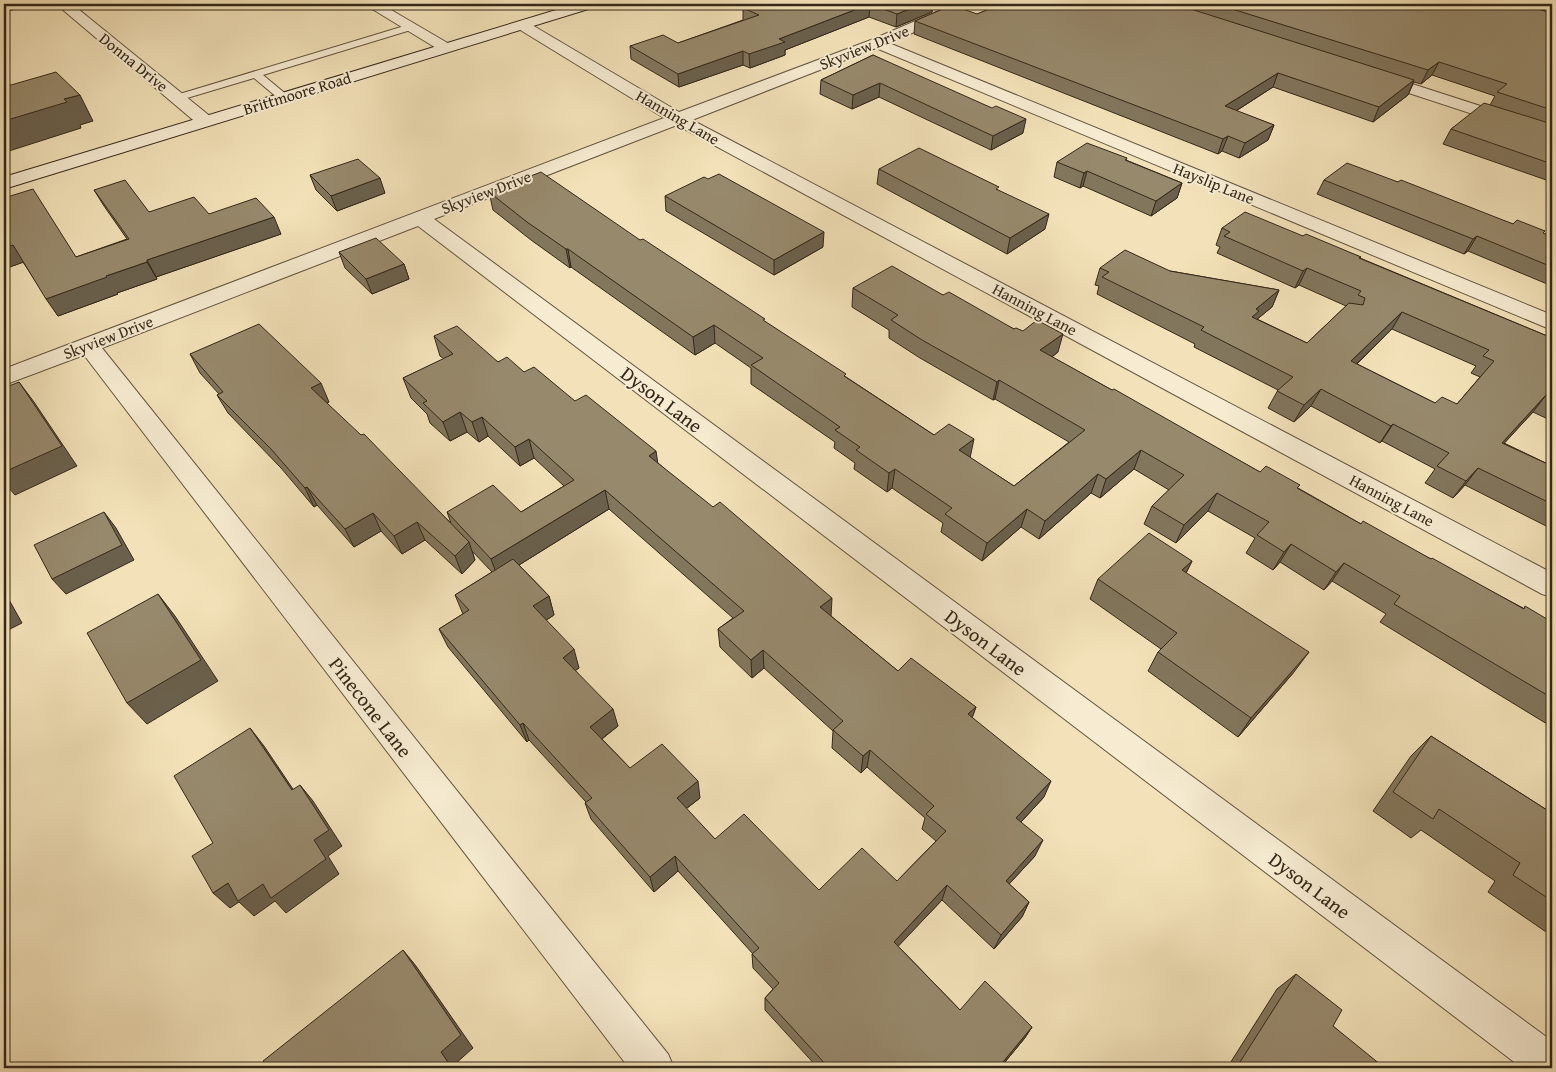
<svg xmlns="http://www.w3.org/2000/svg" width="1556" height="1072" viewBox="0 0 1556 1072" font-family="'Gentium Book Plus',serif">
<style>
.lines{fill:none;stroke-linecap:round;stroke-linejoin:round}
.lane-casing{stroke:#645641;stroke-width:2}
.street-casing{stroke:#645641;stroke-width:2}
.secondary-casing{stroke:#342819;stroke-width:2}
.lane{fill:#f7ecd2;fill-rule:evenodd}
.street{fill:#f7ecd2;fill-rule:evenodd}
.secondary{fill:#f7ecd2;fill-rule:evenodd}
.wall{fill:#82765d;stroke:#342819;fill-rule:evenodd}
.shaded-wall{fill:#6a604c;stroke:#342819}
.building{fill:#97896c;stroke:#342819;fill-rule:evenodd}
.labels{text-anchor:middle;dominant-baseline:central;stroke-width:4;stroke-linejoin:round;paint-order:stroke}
.far-street-label{font-size:16px;fill:#342819;stroke:#f7ecd2}
.street-label{font-size:20px;fill:#342819;stroke:#f7ecd2}
</style>
<rect width="100%" height="100%" fill="#f3e2b9"/>
<filter id="stains"><feTurbulence type="fractalNoise" baseFrequency=".004" numOctaves="4"/><feColorMatrix values="0 0 0 0 .2 0 0 0 0 .09 0 0 0 0 .02 0 0 0 .5 -.17"/></filter>
<radialGradient id="worn" r=".72"><stop offset=".6" stop-color="#630" stop-opacity="0"/><stop offset="1" stop-color="#630" stop-opacity=".3"/></radialGradient>
<g class="lines">
<g class="lane-casing">
<path id="lane" d="M14 4H29L4 12V6Z
M411 24 414 25V29L263 75 287 95 288 97 287 99H279L254 78 177 101 172 98 173 96Z"/>
</g>
<g class="street-casing">
<path id="street" d="M56 4H72L211 117 214 121 211 125 205 126 199 125Z
M364 4H381L451 45 454 48 451 51H441Z
M955 4H974L972 7 889 43 1552 315V330L876 48 692 120 1552 573V597L1542 594 677 125 434 219 1552 1041V1068H1522L418 226 102 348 668 1054 674 1068H629L84 355 4 385V369L664 118 517 28 515 25 517 22H527L679 112 871 40Z
M1375 72 1552 129V140L1369 80 1367 77 1369 74Z"/>
</g>
<g class="secondary-casing">
<path id="secondary" d="M576 4H597L595 7 4 189V177Z"/>
</g>
<use href="#lane" class="lane"/>
<use href="#street" class="street"/>
<use href="#secondary" class="secondary"/>
</g>
<path class="wall" d="M754 4H933L932 12 896 27 869 17 785 50V55L750 68 743 65 679 87 631 59 630 46 678 43 743 20V8Z
M1002 4H1552V182L1443 144 1451 129 1490 105 1495 96 1432 75 1421 84 1414 82 1408 95 1373 122 1273 87 1236 111 1274 125 1268 140 1239 158 1222 151 1218 154 914 34 915 21 977 14Z
M873 55 1023 133 991 150 879 97 852 109 820 94 821 80Z
M1127 158 1126 160 1182 183 1177 198 1151 216 1083 186 1080 188 1054 177 1057 162Z
M879 169 998 190 1045 229 1007 254 877 184Z
M310 175 385 193 337 211 316 190Z
M1324 180 1398 182 1513 224 1545 231 1543 233 1552 237V286L1468 251 1464 254 1317 194Z
M94 190 149 212 209 214 281 234 156 277 157 279 117 293 118 294 58 316 23 262 4 269V198L76 257 127 239 104 206Z
M489 192 640 240 765 322 846 377 934 435 1014 486 1069 442 995 399 993 400 920 358 889 338V330L852 307 853 288 943 295 1014 329 1058 352 1052 357 1260 472 1298 488 1361 524 1431 559 1523 608 1552 622V727L1380 622 1386 614 1332 581 1324 590 1280 562 1273 570 1246 553 1255 538 1208 511 1176 543 1144 524 1152 506 1169 490 1134 469 1100 498 1091 493 1039 539 1021 527 982 561 941 532 943 523 892 488 887 492 854 469 855 463 834 448 835 442 751 384V368L715 343 695 355 571 267 570 268 531 240 493 210Z
M665 196 823 247 774 275 666 211Z
M1222 228 1303 236 1361 257 1360 258 1552 338V421L1533 412 1504 443 1552 466V529L1465 485 1453 498 1425 483 1435 469 1382 441 1380 443 1311 406 1294 422 1268 408 1278 390 1194 347 1195 344 1097 294 1099 286 1095 285 1100 268 1170 271 1279 290 1272 307 1257 319 1307 343 1346 306 1299 285 1295 288 1217 253 1220 247 1216 245ZM1392 329 1476 366 1471 373 1480 377 1457 404 1435 403 1357 364Z
M339 252 404 264 409 279 372 294 345 268Z
M434 336 524 372 575 401 658 463 831 616 898 671 976 707 972 717 1044 797 1021 822 1035 856 1009 884 1029 902 1022 917 994 949 942 900 898 946 960 1010 1032 1027 1024 1039 1000 1068H818L765 1010V998L773 989 753 968 752 954H753L678 871 654 892 591 819 585 803 586 802 529 740 527 742 448 647 439 629 463 614 455 595 492 572 472 551 475 560 462 574 425 540 402 554 381 531 354 547 317 505 314 507 281 468 228 413 217 395 219 394 200 373 190 354 329 402 326 403 451 523 447 512H521L564 486 534 458 520 466 488 436 479 442 467 432 450 441 430 423 427 414 411 398 403 378 444 359 440 356ZM609 509 733 618 718 629 720 647 752 678 764 668 833 731 832 748 861 773 867 767 925 818 922 829 936 841 897 881 819 890 715 839 686 809 700 798 630 768 602 739 618 726 575 670 579 668 546 620 554 615 549 596 519 565Z
M1192 561 1186 573 1294 672 1238 737 1148 671 1158 652 1161 649 1090 599 1098 579Z
M1431 736 1547 810 1552 806V936L1488 892 1495 881 1421 830 1411 838 1373 811 1411 756Z
M1296 974 1333 1026 1379 1068H1227L1277 989Z"/>
<path class="shaded-wall" d="M870 4 869 17 785 50V55L750 68 749 54 779 39Z
M922 4H933L932 12 896 27 897 14Z
M743 51V65L679 87 678 74Z
M1439 62 1432 75 1421 84 1428 70Z
M1278 73 1273 87 1220 121 1225 106Z
M1414 80 1408 95 1373 122 1379 107Z
M880 83 879 97 852 109 853 95Z
M80 95 93 121 80 125 81 128 9 151 4 141V121L64 99Z
M1026 119 1023 133 991 150 993 136Z
M1274 125 1268 140 1239 158 1245 143Z
M1228 136 1222 151 1218 154 1223 139Z
M4 142 8 148 4 150Z
M1087 171 1083 186 1080 188 1084 173Z
M380 178 385 193 337 211 331 196Z
M1182 183 1177 198 1151 216 1156 201Z
M1049 214 1045 229 1007 254 1010 238Z
M274 217 281 234 156 277 147 260Z
M824 232 823 247 774 275V260Z
M1477 236 1468 251 1464 254 1473 239Z
M13 245 24 262 4 269V248Z
M566 249H568L571 267 570 268Z
M147 262 157 279 117 293 118 294 58 316 46 299 106 276Z
M404 264 409 279 372 294 366 279Z
M1307 268 1299 285 1295 288 1303 271Z
M1279 290 1272 307 1255 321 1244 334 1256 309Z
M1402 312 1392 329 1342 378 1351 361Z
M714 325 715 343 695 355 693 337Z
M1063 334 1058 352 1035 369 1040 350Z
M999 380 995 399 993 400 997 382Z
M19 382 34 402 77 466 15 495 9 488 4 490V472Z
M321 383 329 402 319 407 311 388Z
M1321 389 1311 406 1294 422 1304 405Z
M1546 395 1533 412 1489 460 1502 443Z
M460 412 467 432 450 441 443 422Z
M482 417 488 436 479 442 472 422Z
M1393 424 1382 441 1380 443 1391 426Z
M529 439 534 458 520 466 515 447Z
M974 439 970 458 959 450Z
M1141 450 1134 469 1100 498 1106 479Z
M656 451 659 471 649 456Z
M1478 468 1465 485 1453 498 1466 481Z
M895 469 892 488 887 492 889 473Z
M1098 474 1091 493 1039 539 1045 521Z
M307 487 317 505 314 507 305 488Z
M605 490 609 509 498 578 491 559Z
M1217 493 1208 511 1176 543 1184 525Z
M1027 509 1021 527 982 561 987 543Z
M104 512 116 528 134 560 66 594 52 579Z
M373 513 381 531 354 547 345 529Z
M417 522 425 540 402 554 394 536Z
M469 542 475 560 462 574 455 556Z
M1291 544 1280 562 1273 570 1284 552Z
M1192 561 1182 581V570Z
M1344 563 1332 581 1324 590 1336 572Z
M4 594 8 598 22 623 4 632Z
M158 594 175 616 218 681 147 724 127 703Z
M549 596 554 615 539 625 533 606Z
M832 598 831 617 820 607Z
M574 649 579 668 568 676 563 658Z
M763 650 764 668 752 678 751 660Z
M1309 652 1294 672 1238 737 1251 718Z
M976 707 970 724 968 714Z
M613 709 618 726 595 744 590 727Z
M523 723 529 740 527 742 520 725Z
M250 728 264 746 305 807 292 790Z
M4 737 7 745 4 747Z
M870 750 867 767 861 773 863 756Z
M698 781 700 798 679 814 677 798Z
M1051 781 1044 797 1010 834 1016 818Z
M300 785 313 801 342 846 328 856 339 874 286 913 275 901 254 916 239 902 230 908 213 893 228 883 314 840Z
M1043 840 1035 856 999 895 1006 881Z
M675 856 678 871 654 892 650 877Z
M947 885 942 900 890 955 894 942Z
M1029 902 1022 917 994 949 1001 935Z
M403 950 416 966 473 1048 454 1065 457 1068H452L441 1052Z
M1032 1027 1024 1039 1000 1068H998Z"/>
<path class="building" d="M754 4H922L897 14 870 4 779 39 785 42 749 54 743 51 678 74 630 46 663 35 678 43 759 15 743 8Z
M1002 4H1175L1414 80 1379 107 1278 73 1225 106 1274 125 1245 143 1228 136 1223 139 915 21 952 5 977 14Z
M1216 4H1519L1552 13V110L1497 92 1507 84 1439 62 1428 70Z
M873 55 992 108 996 106 1026 119 993 136 880 83 853 95 821 80Z
M56 72 80 95 64 99 67 102 4 121V87Z
M1484 103 1552 124V164L1451 129Z
M1087 143 1127 158 1125 160 1182 183 1156 201 1087 171 1084 173 1057 162Z
M919 148 999 187 996 189 1049 214 1010 238 879 169Z
M358 159 380 178 331 196 310 175Z
M1347 163 1398 182 1401 180 1513 224 1517 220 1545 231 1543 233 1552 237V267L1477 236 1473 239 1324 180Z
M541 172 640 240 643 239 765 319 763 320 846 374 844 376 934 435 949 424 974 439 959 450 1014 486 1085 430 999 380 997 382 922 340 891 320 898 315 853 288 892 266 943 295 949 292 1014 329 1016 328 1023 331 1037 320 1063 334 1040 350 1112 390 1114 389 1260 472 1266 466 1300 485 1297 488 1361 524 1363 521 1431 559 1432 558 1524 609 1525 606 1552 622V698L1394 604 1400 596 1344 563 1336 572 1291 544 1284 552 1257 535 1269 522 1217 493 1184 525 1152 506 1184 475 1141 450 1106 479 1098 474 1045 521 1027 509 987 543 945 514 952 508 895 469 889 473 856 450 860 447 835 430 840 427 751 365 763 358 714 325 693 337 568 249H566L527 222 489 192Z
M719 174 824 232 774 260 665 196 704 177 708 179Z
M125 180 149 212 194 197 209 214 256 198 274 217 147 260V262L106 276 107 277 46 299 13 245 4 248V198L33 189 76 257 129 239 94 190Z
M1245 212 1303 236 1306 234 1361 257 1359 258 1552 338V398L1546 395 1502 443 1552 466V504L1478 468 1466 481 1437 466 1449 453 1393 424 1391 426 1321 389 1304 405 1277 391 1293 377 1201 330 1204 327 1102 277 1109 272 1100 268 1125 250 1170 271 1279 290 1256 309 1259 311 1252 317 1307 343 1349 303 1363 305 1365 298 1358 295 1361 291 1307 268 1303 271 1224 236 1230 232 1222 228ZM1402 312 1489 350 1483 356 1494 361 1457 404 1442 397 1435 403 1351 361Z
M376 238 404 264 366 279 339 252Z
M259 324 321 383 311 388 361 435 364 434 469 542 455 556 417 522 394 536 373 513 345 529 307 487 305 488 271 449 217 395 223 392 190 354Z
M457 326 498 362 507 357 524 372 534 367 575 401 586 395 656 451 649 456 713 507 720 502 832 598 820 607 898 671 911 658 976 707 968 714 1051 781 1016 818 1043 840 1006 881 1029 902 1001 935 947 885 894 942 960 1010 985 981 1032 1027 998 1068H829L765 998 779 983 752 954 759 948 675 856 650 877 585 803 592 798 523 723 520 725 439 629 469 610 455 595 513 559 549 596 533 606 574 649 563 658 613 709 590 727 630 768 662 744 698 781 677 798 715 839 744 814 819 890 862 848 897 881 946 831 926 814 934 806 870 750 863 756 833 730 843 721 763 650 751 660 718 629 744 611 605 490 491 559 447 512 493 485 521 512 574 480 529 439 515 447 482 417 472 422 460 412 443 422 423 403 427 401 403 378 453 354 434 336Z
M19 382 62 446 4 472V388Z
M104 512 122 545 52 579 34 545Z
M1149 533 1192 561 1182 570 1309 652 1251 718 1158 652 1177 633 1098 579Z
M158 594 201 660 127 703 87 633Z
M4 601 9 610 4 613Z
M250 728 292 790 300 785 329 830 314 840 326 859 271 898 263 884 238 901 228 883 213 893 192 856 213 843 174 776Z
M1431 736 1550 812 1552 807V901L1513 875 1520 863 1439 809 1433 819 1393 792Z
M403 950 461 1035 441 1052 452 1068H267L263 1061Z
M1296 974 1342 1010 1333 1026 1381 1065 1379 1068H1247L1240 1062Z"/>
<g class="labels">
<g class="far-street-label">
<text transform="translate(864 47) rotate(-22)">Skyview Drive</text>
<text transform="translate(134 62) rotate(39)">Donna Drive</text>
<text transform="translate(297 93) rotate(-17)">Brittmoore Road</text>
<text transform="translate(678 117) rotate(30)">Hanning Lane</text>
<text transform="translate(1214 183) rotate(22)">Hayslip Lane</text>
<text transform="translate(486 192) rotate(-21)">Skyview Drive</text>
<text transform="translate(1035 309) rotate(28)">Hanning Lane</text>
<text transform="translate(108 337) rotate(-21)">Skyview Drive</text>
<text transform="translate(1392 500) rotate(28)">Hanning Lane</text>
</g>
<g class="street-label">
<text transform="translate(662 399) rotate(37)">Dyson Lane</text>
<text transform="translate(986 642) rotate(37)">Dyson Lane</text>
<text transform="translate(371 707) rotate(52)">Pinecone Lane</text>
<text transform="translate(1310 885) rotate(37)">Dyson Lane</text>
</g>
</g>
<rect width="1556" height="1072" fill="none" stroke="#f3e2b9" stroke-width="20"/>
<rect x="5" y="5" width="1546" height="1062" fill="none" stroke="#342819" stroke-width="2.5"/>
<rect x="10" y="10" width="1536" height="1052" fill="none" stroke="#342819"/>
<rect width="100%" height="100%" filter="url(#stains)"/>
<rect width="100%" height="100%" fill="url(#worn)"/>
</svg>
